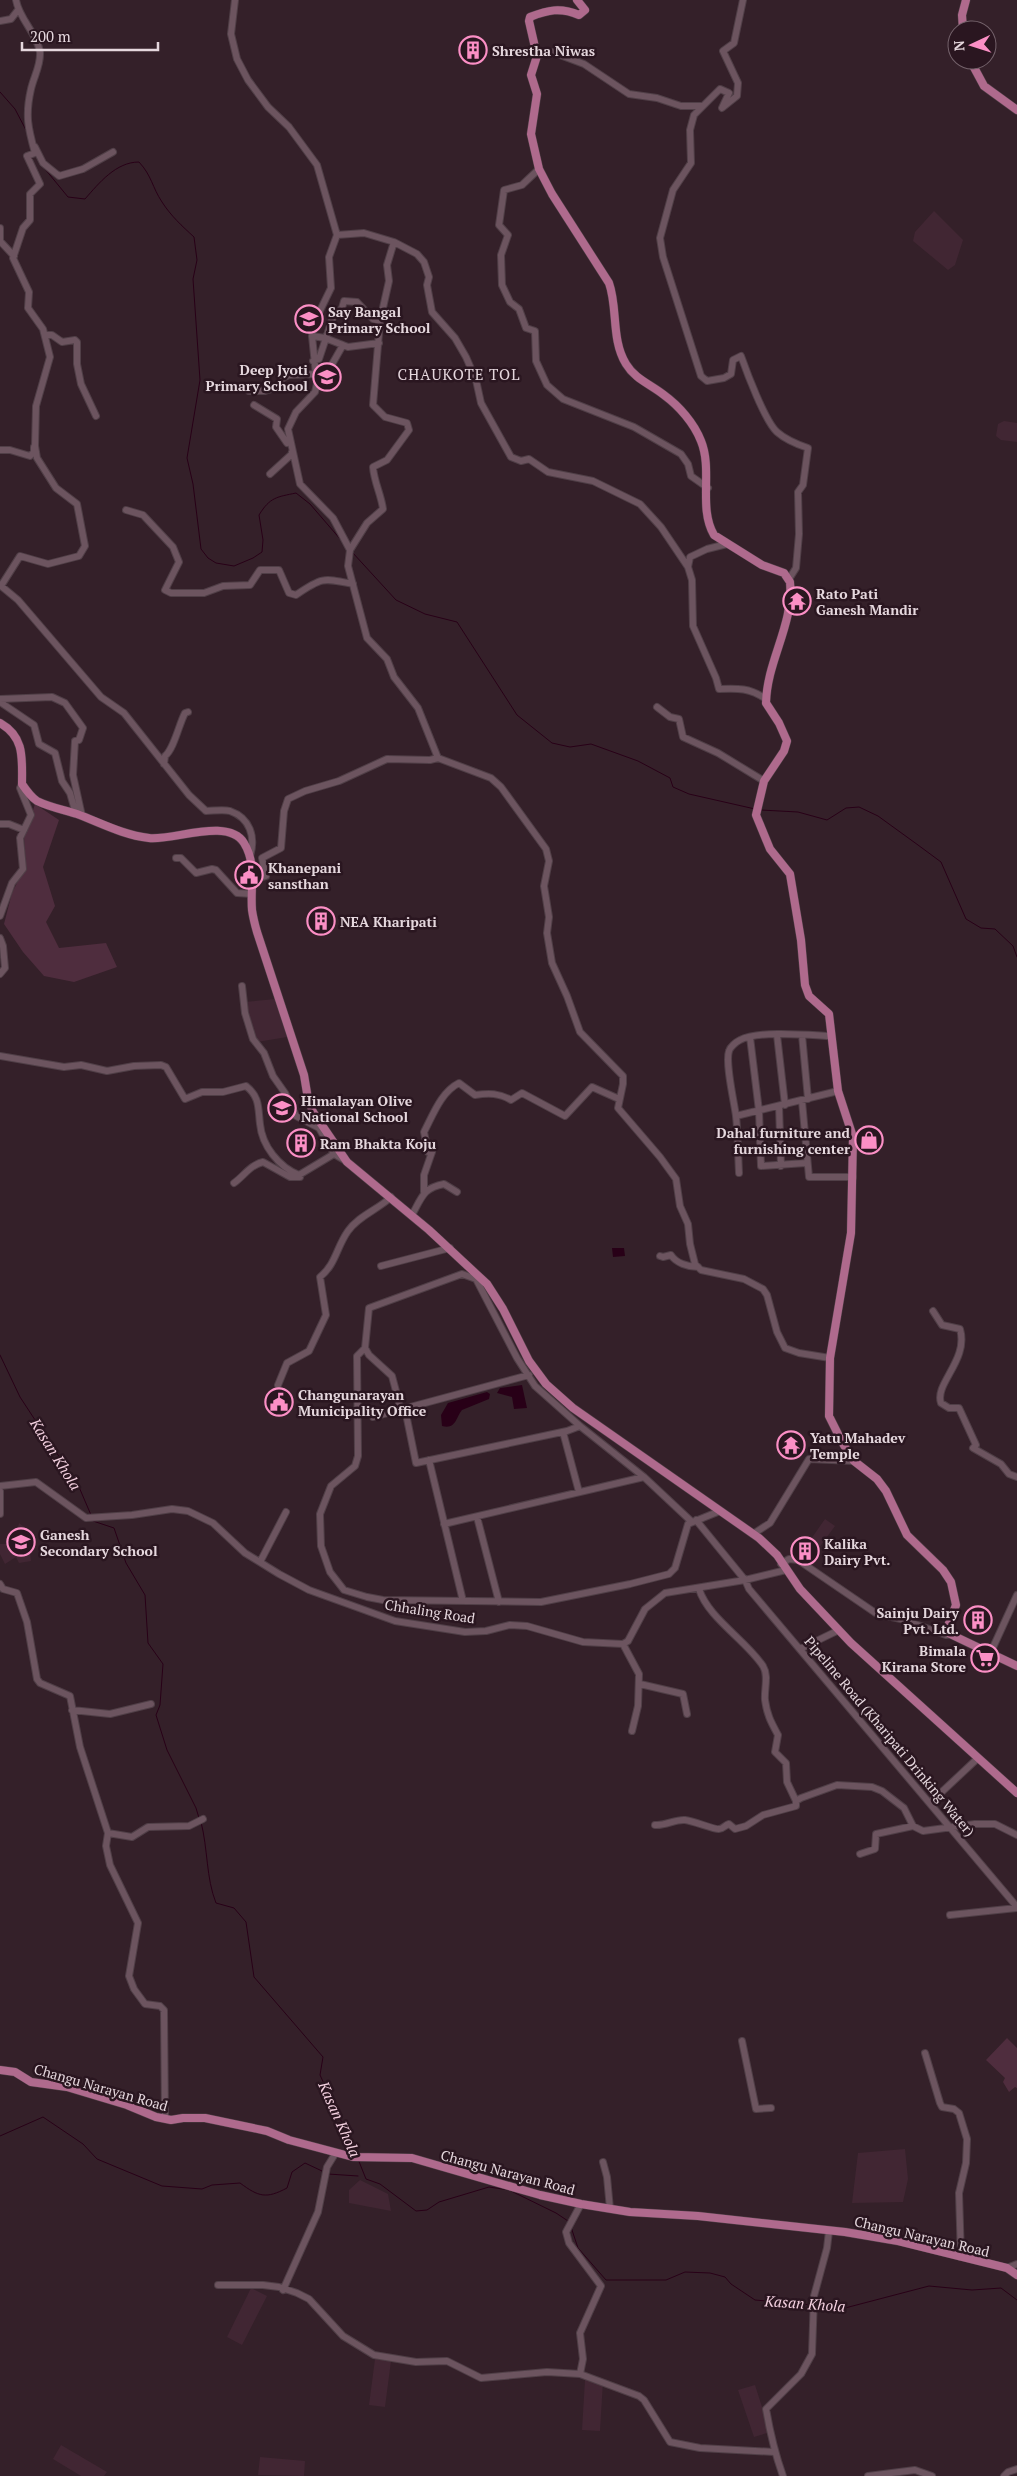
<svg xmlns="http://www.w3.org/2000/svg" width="1017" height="2476" viewBox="0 0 1017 2476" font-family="'PT Serif',serif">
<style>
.built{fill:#412633}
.green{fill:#4f2d3e}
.water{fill:#280017}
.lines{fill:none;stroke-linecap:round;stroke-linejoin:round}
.stream{stroke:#280017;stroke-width:1}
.minor-casing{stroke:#503f47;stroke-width:8}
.major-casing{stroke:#503f47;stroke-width:9}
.minor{stroke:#6c545f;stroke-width:6}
.major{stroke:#af6a8d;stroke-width:8}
.labels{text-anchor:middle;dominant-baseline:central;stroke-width:5;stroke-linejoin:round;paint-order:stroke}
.poi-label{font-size:14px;font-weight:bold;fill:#e5d7dd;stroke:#2a1620;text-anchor:start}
.street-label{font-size:14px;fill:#e5d7dd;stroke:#2a1620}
.neighbourhood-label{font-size:15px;letter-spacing:1px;fill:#e5d7dd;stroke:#2a1620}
.water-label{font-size:15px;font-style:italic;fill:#f4d1e0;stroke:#2a1620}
</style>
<rect width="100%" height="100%" fill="#342029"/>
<path class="built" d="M934 211 963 240 955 265 948 270 913 241 915 232Z
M304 310 318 312 311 326H305Z
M332 369 334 385 322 387 319 370Z
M1004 421 1017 423V442L1001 440 996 436 998 424Z
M276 999 287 1037 257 1042 248 1022 244 1002Z
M825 1519 835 1526 808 1563 799 1556Z
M19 1523 27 1529 31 1561 19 1563 16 1557 5 1564 0 1554V1544H12L15 1541Z
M905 2149 908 2179 903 2202 852 2203 858 2153Z
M360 2180 388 2194 391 2211 349 2203V2190Z
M251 2288 267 2296 242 2345 227 2337Z
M375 2359 391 2361 385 2407 369 2405Z
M585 2380 603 2381 600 2431 582 2430Z
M755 2385 770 2432 754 2437 738 2390Z
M61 2445 107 2472 104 2476H81L53 2459Z
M260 2457 305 2461 304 2476 258 2475Z"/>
<path class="green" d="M35 804 59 820 43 867 55 906 46 922 59 948 106 943 117 967 74 982 44 976 23 952 4 924 12 893 26 865 24 838Z
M1007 2038 1017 2048V2088L1015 2087 1009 2092 1003 2082 1005 2078 986 2060Z"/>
<path class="water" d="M612 1248H624L625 1256 613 1257Z
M522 1385 527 1408 514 1409 512 1397 497 1393 500 1388Z
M487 1392 490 1394 489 1399 462 1410C456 1417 456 1430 442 1426L441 1415 448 1403Z"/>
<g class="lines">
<path class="stream" d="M0 92 15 109 26 130
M45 169 68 197 85 199C99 183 116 162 139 162 152 176 152 187 162 202 171 216 182 226 194 237L197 260 193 279 200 380 187 458 193 484 201 549 208 558 216 563 234 566 253 558 262 552 263 540 259 515C270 497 277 497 296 493L310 504 341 540
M352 552 396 600 425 614 457 622 517 715 552 743 570 747 591 744 638 761 670 778 673 787 689 794 755 809
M761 810 798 812 827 820 846 808 859 807 878 816 918 845 941 862 966 919 981 928 995 929 1013 946 1017 957
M0 1355 20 1397 79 1487 91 1515
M93 1521 114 1528 126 1563 145 1595 148 1643 163 1664 160 1705 156 1715 167 1750 196 1808 199 1818
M201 1822C208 1849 206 1878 216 1903L234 1908 246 1922 254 1977 323 2057 320 2075 356 2153
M0 2136 43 2117 83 2144 97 2159 162 2186 202 2189 212 2185 240 2183C259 2197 266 2199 287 2188L292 2172 305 2163 322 2171
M358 2159 366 2179 380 2184 416 2211 427 2210 439 2202 489 2187 509 2190 556 2213 568 2221
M328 2174 358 2176
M571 2227 578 2248 606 2280H666L685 2272 710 2273 725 2277 731 2284 755 2300 812 2305
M816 2306 845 2308 929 2286 972 2290 1001 2288 1017 2300"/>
<g class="minor-casing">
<path id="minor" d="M235 0 231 34 237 59 248 80 268 107 289 127 317 165 337 235 329 257 331 288 315 321 312 336 317 384 315 392 296 412 288 429 300 484 333 518 350 550 348 566 367 638 387 659 394 677 418 708 438 758
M743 0 734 43 723 51 738 83 737 96 722 108 729 93 720 89 694 115 690 130 691 163 673 190 660 238 663 257 701 376 707 381 724 378 731 374 733 360 741 356C747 373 765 421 777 432 786 440 796 444 808 448L803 485 798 492 799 534 796 568 789 579
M0 21 11 19 18 10
M537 56 552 52 584 64 629 94 657 98 681 106H701
M35 147 43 163 59 176 83 169 113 152
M539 169 522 185 504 190 499 225 508 235 501 255 502 285 510 302 519 309 526 328 535 331 536 361 547 385 563 399 634 427 681 454 688 464 691 476 708 488
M0 228V241L14 256
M337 235 364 233 394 242 417 254 424 262 429 277 427 285 432 312 455 338 466 357 476 380 481 403 511 457 521 461 529 459 548 472 593 481 640 504 661 527 688 567
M45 335H52L62 342 75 340 77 342V364L81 384 96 416
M312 336 325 338 348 347 379 343
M313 361 319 359 333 317 342 308 344 301 357 302 373 319 380 321
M327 373 343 345
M249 391H265L280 386 282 378 289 375 315 374
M254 405 277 419 276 427 287 443
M0 450H10L30 456 34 452V447
M270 474 293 453 292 452
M126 510 143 515 173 547 179 562 165 590 171 593H204L223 586 250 585 260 570H279L289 593 296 595C322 577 323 578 353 584
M727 544 707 549 690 557 688 567 692 580 693 626 716 678 719 689C738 688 750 688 766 699
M350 550 367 523 383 509C381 494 374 482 373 467L387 460 409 430 407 423 385 417 373 405 380 321 389 281 387 265 394 242
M0 585 18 600 101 697 124 713 189 795 206 811C213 811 223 809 230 811 250 818 256 837 250 856
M1 586 20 556 48 564 79 556 85 546 77 504 56 488 37 458 35 446 36 406 50 357 43 329 28 308 29 292 13 258 23 228 30 220V194L40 184 27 156 35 153C28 128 25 115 31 89 34 76 41 65 40 52 37 33 19 19 16 0
M0 699 52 697 65 703 83 728 79 740 75 741 73 775 82 816
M0 702 34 725 39 744 55 753 62 781 70 793 76 814
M657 707 670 717 679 719 683 737 718 753 764 781
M164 764 165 756C174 749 179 724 185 713L188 712
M0 824H9L24 830
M176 858H181L196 873 212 869 216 870 237 893 252 894
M253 880 266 876 262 858 281 848 284 811 288 799 305 791 339 781 387 759 430 760 438 758 491 778 501 787 546 849 549 861 544 886 549 917 547 933 552 963 567 996 580 1032 623 1076V1084L618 1108 660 1157 676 1179 680 1206 688 1224 690 1244 695 1264 701 1270 744 1279 763 1289 767 1295 777 1332 785 1348 799 1353 830 1358
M0 916 12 883 23 869 20 838 31 815 20 788 22 784
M0 938 3 946 5 968 0 974
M242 986 245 1013 253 1039 264 1053 273 1076 285 1093 296 1116 319 1128 334 1154
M777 1035 785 1105
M802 1035 808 1099
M750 1037 759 1111 761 1166 806 1163
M0 1056 64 1067 81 1065 107 1071 134 1066 161 1065 166 1067 185 1099 202 1092H223L246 1086C260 1097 258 1108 260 1124 262 1146 279 1167 299 1175L334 1154 346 1161
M802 1101 809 1177H853
M779 1106 781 1166
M736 1116 838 1091
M739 1173C738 1154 738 1135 736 1116 734 1101 725 1063 729 1051 730 1047 736 1042 740 1040 758 1030 810 1035 831 1036
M234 1183C244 1176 250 1165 263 1162L290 1177H300
M424 1192V1175L432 1152H428L424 1132C433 1115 441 1092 459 1083L475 1095C489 1093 499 1093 511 1100L522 1093 565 1116 592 1087 619 1099
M412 1215C422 1197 423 1188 444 1184L457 1192
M660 1256 663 1257 671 1255C676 1263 688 1267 698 1267
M381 1266 450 1248
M933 1311 942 1325 960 1329C969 1360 934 1384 941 1403L949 1408H959L976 1445 973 1448 1001 1464 1009 1474 1017 1477
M365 1348 357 1356 358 1456 355 1466 331 1486 320 1514 321 1546 330 1572 344 1590 367 1597 383 1600 541 1602 630 1584 669 1574 675 1568 688 1524 720 1511
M278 1385 287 1363 309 1351 326 1315 320 1277C336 1264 336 1248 348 1231 358 1216 379 1209 391 1197
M405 1409 416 1463 567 1431 580 1426
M401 1410 392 1376 369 1355 365 1348 369 1308 462 1274 476 1279 517 1358 535 1386 580 1426 644 1477 692 1522
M373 1417 529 1375
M563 1432 579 1492
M429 1460 463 1601
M0 1486 36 1482 86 1518 132 1515 172 1509 188 1511 213 1523 245 1553 279 1574 309 1590 395 1621 465 1632 486 1631 510 1625 527 1626 583 1642 623 1644 628 1641 645 1609 665 1593 745 1580 786 1570
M0 1491V1514
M477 1517 499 1602
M696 1520 745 1580 749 1589 1017 1907
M444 1524 644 1477
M753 1534 770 1523 809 1459 854 1461
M260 1562 286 1512
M781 1564 789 1559 798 1560 877 1614 901 1619 946 1635 950 1634
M0 1584 3 1589 17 1593 27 1622 37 1679 40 1683 70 1696 80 1747 108 1833 106 1846 110 1865 138 1923 129 1976 134 1989 145 2004 160 2006 164 2010 165 2119
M699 1589C708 1618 746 1640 763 1666 769 1676 764 1689 765 1700 767 1715 771 1722 778 1735L775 1752 786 1763 787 1782 796 1801
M623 1644 639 1674 638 1706 632 1731
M800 1649 839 1630
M990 1654 1017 1595
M640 1684 683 1694 687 1714
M72 1710 110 1714 151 1704
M930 1803 978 1758
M655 1825C666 1826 675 1819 685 1820 694 1821 715 1830 719 1829 723 1829 725 1825 729 1824L735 1829 746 1826 763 1815 796 1806V1801L801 1798 837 1785 872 1787 882 1791 904 1808 913 1826
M108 1833 132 1837 148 1827 189 1826 203 1819
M860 1854 875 1849 876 1834 913 1826 923 1831 975 1824H995L1017 1835
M950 1915 1017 1908
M742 2041 756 2109 771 2108
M925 2053 940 2103 942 2107 954 2109 959 2113 967 2139 966 2163 959 2193 961 2257
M603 2162 607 2177 610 2209
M1007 2268 1017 2264
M218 2285H263L279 2287 297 2293 309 2299 343 2336 374 2355 416 2362 447 2361 481 2378 547 2372 580 2374 639 2396 644 2400 670 2442 700 2448 774 2452
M283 2290 318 2212 327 2167 335 2154
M580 2374 583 2359 580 2333 601 2286 569 2243 566 2232 581 2204
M783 2476C775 2454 770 2432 766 2409L801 2374 812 2354 814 2296 827 2248 829 2231
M868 2476 915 2470 932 2476
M1004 2476 1008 2472 1017 2469"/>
</g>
<g class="major-casing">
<path id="major" d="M577 0 585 10 579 15C560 7 548 10 530 17L529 21 537 56 531 75 537 94 531 134 539 169 552 194 609 283C618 308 611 340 626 364 635 379 650 384 664 395 679 406 694 423 701 441 713 470 698 508 714 535L762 565 784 573 790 582C794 625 767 660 766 703L779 723 787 741 784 751 764 781 756 815 770 849 790 874 801 940 805 985 809 996 829 1014 838 1091 853 1137 851 1233 830 1358 829 1416 842 1442 854 1461 877 1479 886 1491 907 1535 943 1570 951 1582 956 1605 948 1626 950 1634 1017 1666
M963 30 962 15 966 0
M970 60 984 86 1017 110
M0 723C25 737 22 759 22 784 26 790 31 797 37 801 49 807 64 810 77 814 101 823 123 835 149 838 173 841 228 817 244 843 257 864 250 887 252 910 253 917 255 925 257 932L304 1075 308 1099 313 1112 347 1162 429 1230 487 1284 503 1309 529 1361 546 1384 573 1408 759 1538 777 1555 800 1589 851 1643 1017 1793
M0 2070 15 2072 31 2082 67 2087 127 2105 156 2117 171 2120 183 2118H205L267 2131 289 2140 353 2157 412 2158 540 2195 581 2204 630 2212 698 2216 845 2232 898 2241 995 2265 1007 2268 1017 2275"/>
</g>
<use href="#minor" class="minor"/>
<use href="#major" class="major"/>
</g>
<defs>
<g id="building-ring" transform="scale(1.4375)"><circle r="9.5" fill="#2a1620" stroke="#fb8fc5" stroke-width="1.5"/><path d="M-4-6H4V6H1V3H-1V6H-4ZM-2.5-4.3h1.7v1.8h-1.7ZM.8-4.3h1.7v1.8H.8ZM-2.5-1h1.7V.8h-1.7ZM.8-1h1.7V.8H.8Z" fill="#fb8fc5"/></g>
<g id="school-ring" transform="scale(1.4375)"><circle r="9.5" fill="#2a1620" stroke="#fb8fc5" stroke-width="1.5"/><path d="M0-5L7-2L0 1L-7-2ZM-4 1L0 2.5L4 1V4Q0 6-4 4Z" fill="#fb8fc5"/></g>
<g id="temple-ring" transform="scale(1.4375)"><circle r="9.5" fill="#2a1620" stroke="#fb8fc5" stroke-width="1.5"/><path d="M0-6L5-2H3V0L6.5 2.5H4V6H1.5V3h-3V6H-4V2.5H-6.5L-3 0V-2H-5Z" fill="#fb8fc5"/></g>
<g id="civic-ring" transform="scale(1.4375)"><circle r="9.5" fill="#2a1620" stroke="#fb8fc5" stroke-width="1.5"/><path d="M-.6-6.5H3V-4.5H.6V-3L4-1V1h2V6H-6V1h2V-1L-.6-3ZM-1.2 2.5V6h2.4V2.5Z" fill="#fb8fc5"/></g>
<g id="shop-ring" transform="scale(1.4375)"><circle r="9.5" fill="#2a1620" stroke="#fb8fc5" stroke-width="1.5"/><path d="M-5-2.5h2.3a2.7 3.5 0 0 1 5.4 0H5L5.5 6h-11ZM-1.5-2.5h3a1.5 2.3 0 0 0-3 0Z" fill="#fb8fc5"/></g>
<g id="supermarket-ring" transform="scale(1.4375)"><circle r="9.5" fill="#2a1620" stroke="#fb8fc5" stroke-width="1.5"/><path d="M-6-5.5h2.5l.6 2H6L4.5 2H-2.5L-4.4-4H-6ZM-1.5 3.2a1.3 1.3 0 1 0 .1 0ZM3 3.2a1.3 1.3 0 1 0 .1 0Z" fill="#fb8fc5"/></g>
</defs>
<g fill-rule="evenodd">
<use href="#building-ring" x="473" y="50"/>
<use href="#school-ring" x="309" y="319"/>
<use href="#school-ring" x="327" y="377"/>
<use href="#temple-ring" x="797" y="601"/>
<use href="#civic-ring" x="249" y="875"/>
<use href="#building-ring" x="321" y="921"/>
<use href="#school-ring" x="282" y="1108"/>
<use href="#shop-ring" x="869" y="1140"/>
<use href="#building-ring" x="301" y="1143"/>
<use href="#civic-ring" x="279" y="1402"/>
<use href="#temple-ring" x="791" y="1445"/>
<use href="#school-ring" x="21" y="1542"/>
<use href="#building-ring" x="805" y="1551"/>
<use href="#building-ring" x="978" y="1620"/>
<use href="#supermarket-ring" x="985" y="1658"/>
</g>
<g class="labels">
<g class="poi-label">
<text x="492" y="50">Shrestha Niwas</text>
<text x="328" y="311">Say Bangal<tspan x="328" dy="16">Primary School</tspan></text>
<text x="308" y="369" text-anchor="end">Deep Jyoti<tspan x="308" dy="16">Primary School</tspan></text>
<text x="816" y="593">Rato Pati<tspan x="816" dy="16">Ganesh Mandir</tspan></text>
<text x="268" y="867">Khanepani<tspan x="268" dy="16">sansthan</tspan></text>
<text x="340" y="921">NEA Kharipati</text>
<text x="301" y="1100">Himalayan Olive<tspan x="301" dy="16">National School</tspan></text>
<text x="850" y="1132" text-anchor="end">Dahal furniture and<tspan x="850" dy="16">furnishing center</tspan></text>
<text x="320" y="1143">Ram Bhakta Koju</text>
<text x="298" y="1394">Changunarayan<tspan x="298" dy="16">Municipality Office</tspan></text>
<text x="810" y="1437">Yatu Mahadev<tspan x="810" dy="16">Temple</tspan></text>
<text x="40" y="1534">Ganesh<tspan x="40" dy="16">Secondary School</tspan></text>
<text x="824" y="1543">Kalika<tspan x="824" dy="16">Dairy Pvt.</tspan></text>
<text x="959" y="1612" text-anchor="end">Sainju Dairy<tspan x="959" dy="16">Pvt. Ltd.</tspan></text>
<text x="966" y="1650" text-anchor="end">Bimala<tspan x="966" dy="16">Kirana Store</tspan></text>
</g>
<g class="street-label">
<text transform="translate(430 1611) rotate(9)">Chhaling Road</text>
<text transform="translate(890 1736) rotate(50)">Pipeline Road (Kharipati Drinking Water)</text>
<text transform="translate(101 2087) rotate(16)">Changu Narayan Road</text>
<text transform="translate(508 2172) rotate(15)">Changu Narayan Road</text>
<text transform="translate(922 2236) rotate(13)">Changu Narayan Road</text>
</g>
<g class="neighbourhood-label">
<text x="459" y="374">CHAUKOTE TOL</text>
</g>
<g class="water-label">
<text transform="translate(56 1454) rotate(58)">Kasan Khola</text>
<text transform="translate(340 2119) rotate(66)">Kasan Khola</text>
<text transform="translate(805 2303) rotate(4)">Kasan Khola</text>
</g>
</g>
<g transform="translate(972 45) rotate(266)"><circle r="24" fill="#2a1620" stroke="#75636c"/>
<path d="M0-4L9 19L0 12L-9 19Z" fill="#fb8fc5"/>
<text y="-8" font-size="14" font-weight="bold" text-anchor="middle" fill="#e5d7dd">N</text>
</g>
<path d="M22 42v8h136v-8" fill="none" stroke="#e5d7dd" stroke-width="2.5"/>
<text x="30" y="42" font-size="15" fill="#e5d7dd" stroke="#2a1620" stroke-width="4" paint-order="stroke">200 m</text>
</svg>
